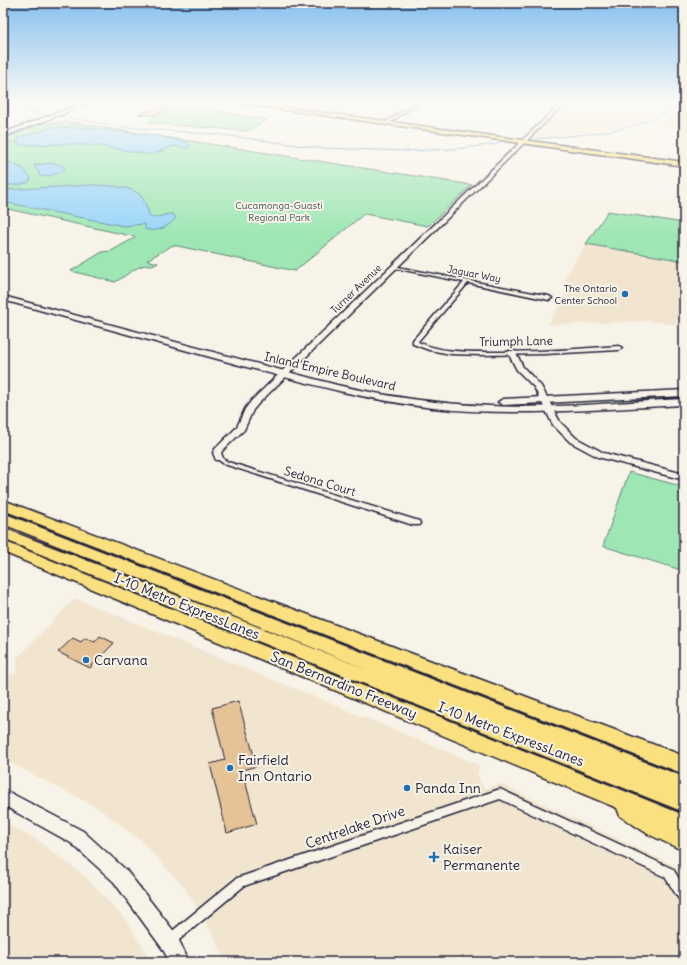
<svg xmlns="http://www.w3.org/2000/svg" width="687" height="965" viewBox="0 0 687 965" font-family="Delius,sans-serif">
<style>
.built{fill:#f2e5d0}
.green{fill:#9ee6b4;stroke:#608478}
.water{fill:#98d4f9;stroke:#698dad}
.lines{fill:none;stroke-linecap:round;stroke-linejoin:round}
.stream{stroke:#698dad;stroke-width:1}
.building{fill:#e5c397;stroke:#22223b}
.minor-casing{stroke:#22223b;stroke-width:3}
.tertiary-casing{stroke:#22223b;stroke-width:3}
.secondary-casing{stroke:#22223b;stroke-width:3}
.primary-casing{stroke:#22223b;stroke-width:3}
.motorway-casing{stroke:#22223b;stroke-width:3}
.minor{fill:#f7f3e8;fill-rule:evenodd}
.tertiary{fill:#f7f3e8;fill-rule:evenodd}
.secondary{fill:#f7f3e8;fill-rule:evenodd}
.primary{fill:#fbe080;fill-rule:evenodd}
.motorway{fill:#fbe080;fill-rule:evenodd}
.rail{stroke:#22223b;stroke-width:1;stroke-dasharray:3 1.5;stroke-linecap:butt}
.poi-dot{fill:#1f6fb2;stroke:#f7f3e8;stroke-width:1.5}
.labels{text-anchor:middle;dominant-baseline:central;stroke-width:4;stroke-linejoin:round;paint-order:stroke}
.far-park-label{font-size:10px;fill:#415359;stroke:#f7f3e8}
.far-street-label{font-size:10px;fill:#22223b;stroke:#f7f3e8}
.far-poi-label{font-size:10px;fill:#22223b;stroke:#f7f3e8;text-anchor:end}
.street-label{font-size:12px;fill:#22223b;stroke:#f7f3e8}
.near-street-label{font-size:14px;fill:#22223b;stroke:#f7f3e8}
.near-poi-label{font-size:14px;fill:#22223b;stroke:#f7f3e8;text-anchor:start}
</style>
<rect width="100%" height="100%" fill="#f7f3e8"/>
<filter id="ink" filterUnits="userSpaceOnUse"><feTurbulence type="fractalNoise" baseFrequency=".025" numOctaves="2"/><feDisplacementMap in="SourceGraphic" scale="8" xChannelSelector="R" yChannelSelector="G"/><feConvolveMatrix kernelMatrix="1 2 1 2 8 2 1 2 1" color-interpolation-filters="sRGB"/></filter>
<g filter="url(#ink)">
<path class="built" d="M249 102H320L313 106 318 107 326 103 322 102H415L385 121Z
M567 102H679L666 112 635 123 611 129 536 138 530 137Z
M684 112V129L656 126 657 123Z
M586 244 684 261V307L679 313 676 325 649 321 548 325 574 282 563 280Z
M75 598 480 765 477 774 484 789 501 784 671 864 684 876V962H226L212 933 185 888 140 840 98 808 3 759V676L17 673V658Z
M3 822 36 839 86 877 126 920 152 962H3Z"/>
<path class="green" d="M190 106 267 120 247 131 149 123C155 111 177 107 190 106Z
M68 122 472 185 428 226 364 214 295 271 173 245 147 260 158 263C153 266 147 264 142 266 133 269 124 277 115 282L71 271 102 252 111 251 136 237 3 208V138L39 124Z
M608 211 684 223V261L586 244Z
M629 472 684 487V571L603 546Z"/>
<path class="water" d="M75 127 153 135 188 143 191 146 188 148 173 146 152 155 99 146 72 144 19 145 17 138 51 128Z
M3 161 23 168 31 178 29 182 19 185H3Z
M54 163 63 166 65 170 53 175 41 177 34 165Z
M91 185C102 185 131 186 139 194 145 199 147 209 150 217 158 219 165 213 173 214L176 218C168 227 157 233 145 229V225L144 224 124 226 3 202V190Z"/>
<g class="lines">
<path class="stream" d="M3 107 125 127 222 135 319 148 405 151 454 149 498 144
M536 139C586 134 642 133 683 102
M3 143 18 142"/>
</g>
<path class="building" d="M169 105 170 107 155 116 138 114Z
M100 636 114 643 90 668 58 652 73 638 81 642 85 638 95 642Z
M238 701 257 766 242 770 257 824 227 833 210 764 225 760 212 708Z"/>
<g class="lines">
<g class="minor-casing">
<path id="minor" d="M417 102H420L386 125 383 124Z
M392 266 549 296 552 298 549 300 468 283 419 340 418 342C442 353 470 352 496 352 537 352 578 349 619 346L622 348 619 350 545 354 480 355 451 354 429 350 413 344V340L464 282 394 268H392Z
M219 456 228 462 419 521 420 523 419 525H413L224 464 216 458Z
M500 789 673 869 684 887V903L680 901 665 877 500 799 244 886 173 945 169 947 165 945 163 941 165 937 237 878Z"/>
</g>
<g class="tertiary-casing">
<path id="tertiary" d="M562 102H566L258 404 253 410 244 430 223 450 221 453 223 458 222 460H216L213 453 215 449 237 427 245 409 252 400Z
M509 351H515L523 367 541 386 560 422 576 438 604 453 684 474V480L598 457 570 442 553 425 534 387 517 370 508 353Z"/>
</g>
<g class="secondary-casing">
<path id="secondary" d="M86 102H93L3 137V133Z
M3 296 337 385C388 397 439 404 490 406 555 409 620 402 684 399V405C600 409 516 417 433 408 364 400 299 381 232 363 156 342 79 321 3 300Z
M684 390V396L503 405 498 402 503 399Z
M3 789 83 831 126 870 176 934 189 962H170L162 948 114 882 71 843 3 805Z"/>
</g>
<g class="primary-casing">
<path id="primary" d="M230 102H245L684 162V166Z"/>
</g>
<g class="motorway-casing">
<path id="motorway" d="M3 500 684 756V774L3 510Z
M3 513 684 777V812L3 539V528L369 670 3 524Z
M3 541 684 815V851L648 834 620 816 617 808 3 552Z"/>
</g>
<use href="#minor" class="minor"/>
<use href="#tertiary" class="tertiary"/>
<use href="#secondary" class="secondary"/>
<use href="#primary" class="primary"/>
<use href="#motorway" class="motorway"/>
<path class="rail" d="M319 106 325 102"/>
</g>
</g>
<linearGradient id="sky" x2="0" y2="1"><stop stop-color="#88c1ef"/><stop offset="0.43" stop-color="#fbfaf5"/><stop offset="1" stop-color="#fbfaf5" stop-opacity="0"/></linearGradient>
<rect width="687" height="237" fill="url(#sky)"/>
<g class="poi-dot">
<circle cx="625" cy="294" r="4"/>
<circle cx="86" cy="660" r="4"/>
<circle cx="230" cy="768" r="4"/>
<circle cx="407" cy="788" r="4"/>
<path d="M432 851h4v4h4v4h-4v4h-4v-4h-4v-4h4z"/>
</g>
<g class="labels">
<g class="far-park-label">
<text x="279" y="205">Cucamonga-Guasti<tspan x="279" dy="12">Regional Park</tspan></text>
</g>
<g class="far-street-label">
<text transform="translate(474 274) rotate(11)">Jaguar Way</text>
<text transform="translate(356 289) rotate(-44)">Turner Avenue</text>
</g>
<g class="far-poi-label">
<text x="617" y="288">The Ontario<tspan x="617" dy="12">Center School</tspan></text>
</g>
<g class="street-label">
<text transform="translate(516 341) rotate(-1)">Triumph Lane</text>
<text transform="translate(330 371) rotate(13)">Inland Empire Boulevard</text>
<text transform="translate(320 481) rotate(17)">Sedona Court</text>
</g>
<g class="near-street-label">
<text transform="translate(187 606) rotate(22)">I-10 Metro ExpressLanes</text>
<text transform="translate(344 685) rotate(22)">San Bernardino Freeway</text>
<text transform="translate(511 734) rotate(21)">I-10 Metro ExpressLanes</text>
<text transform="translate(355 827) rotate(-19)">Centrelake Drive</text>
</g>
<g class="near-poi-label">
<text x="94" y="660">Carvana</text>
<text x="238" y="760">Fairfield<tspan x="238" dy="16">Inn Ontario</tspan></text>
<text x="415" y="788">Panda Inn</text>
<text x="443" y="849">Kaiser<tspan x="443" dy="16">Permanente</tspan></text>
</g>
</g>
<rect width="687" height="965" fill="none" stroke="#f7f3e8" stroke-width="16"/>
<rect x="8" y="8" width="671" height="949" fill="none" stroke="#22223b" stroke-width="1.5" filter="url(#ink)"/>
</svg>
